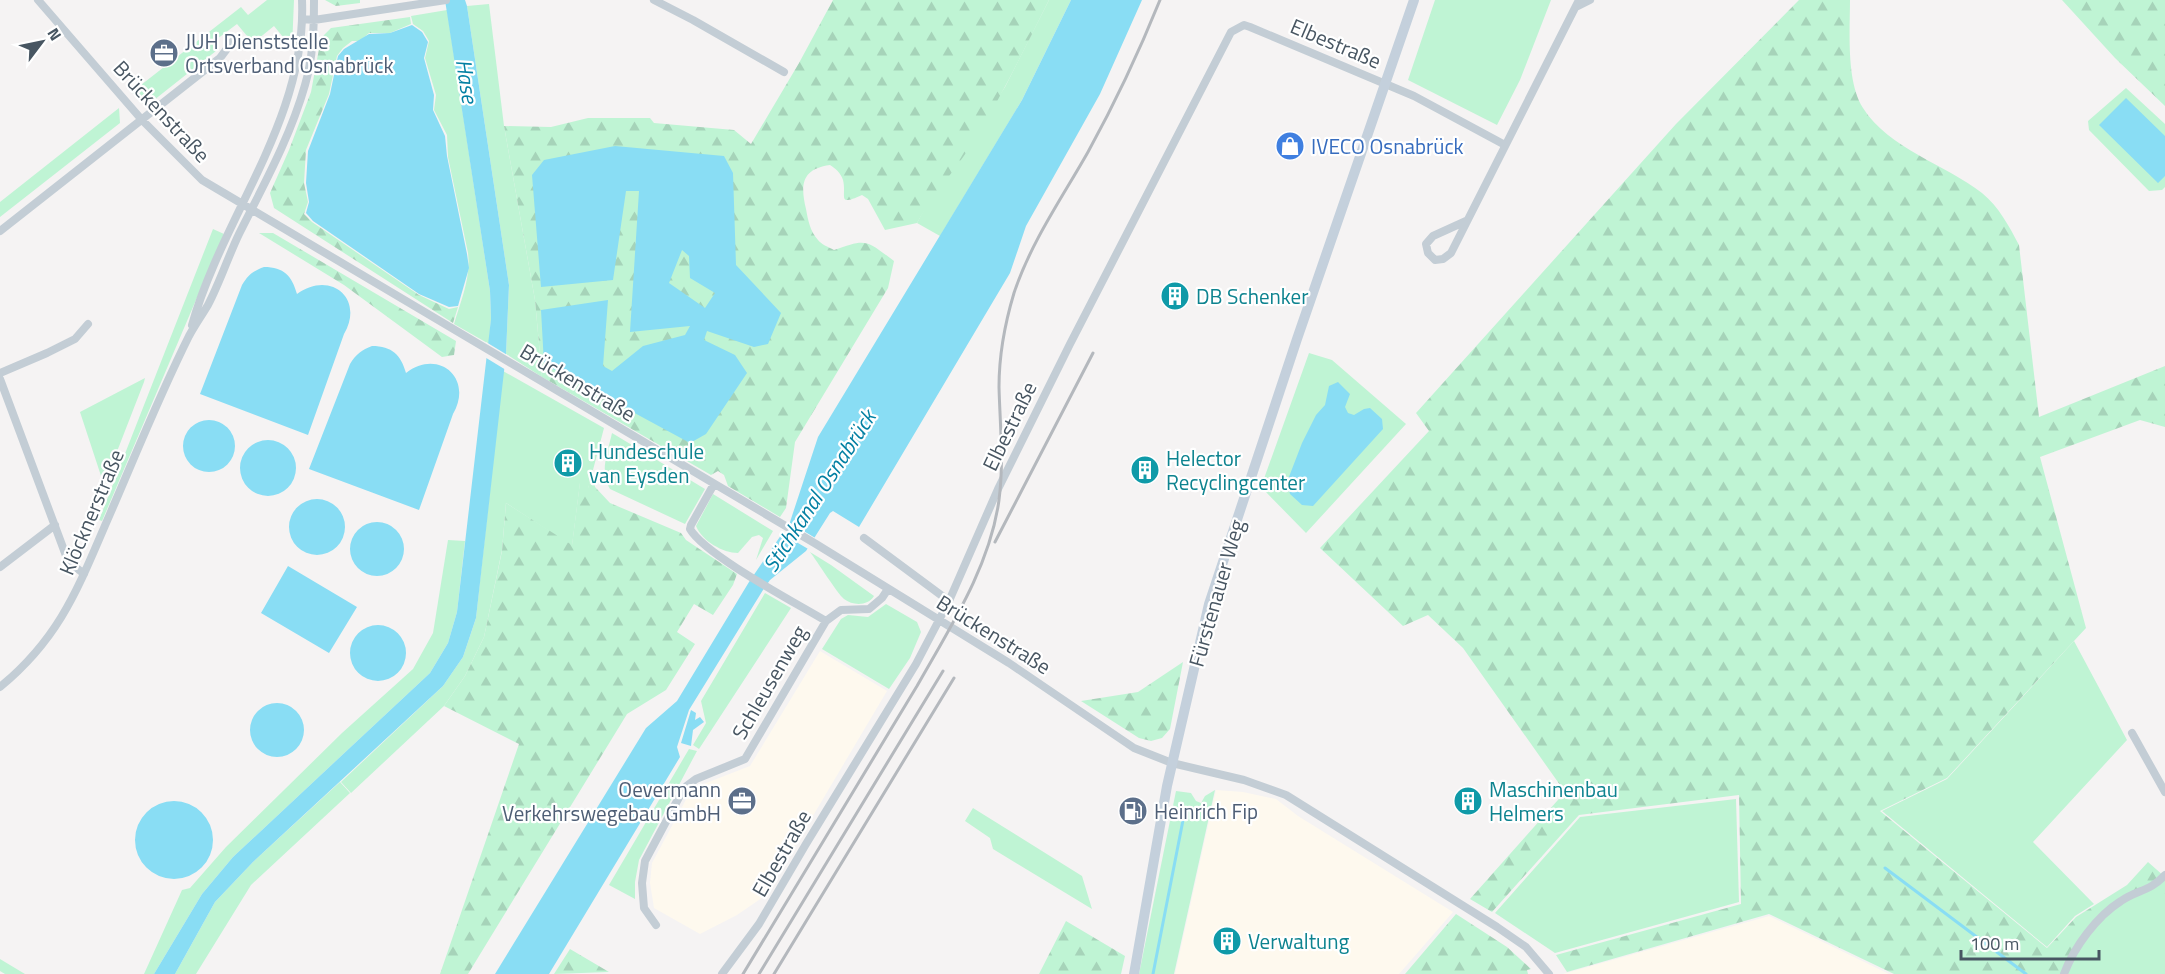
<svg xmlns="http://www.w3.org/2000/svg" width="2165" height="974" viewBox="0 0 2165 974" font-family="'Titillium Web',sans-serif">
<style>
.commercial{fill:#fef9ee}
.green{fill:#bff4d4}
.forest{fill:url(#forest-firs)}
.water{fill:#89ddf4;fill-rule:evenodd}
.pier{fill:#f5f3f3}
.lines{fill:none;stroke-linecap:round;stroke-linejoin:round}
.stream{stroke:#89ddf4;stroke-width:3}
.street{stroke:#c3cdd5;stroke-width:8}
.secondary{stroke:#c4d0dc;stroke-width:10}
.rail{stroke:#b4b8bd;stroke-width:3}
.labels{text-anchor:middle;dominant-baseline:central;stroke-width:4.5;stroke-linejoin:round;paint-order:stroke}
.service-label{font-size:21px;fill:#4e5e75;stroke:#fff;text-anchor:start}
.street-label{font-size:21px;fill:#485662;stroke:#fff}
.shop-label{font-size:21px;fill:#366cbe;stroke:#fff;text-anchor:start}
.culture-label{font-size:21px;fill:#0d838f;stroke:#fff;text-anchor:start}
.water-label{font-size:22px;font-style:italic;fill:#0380a3;stroke:#fff}
</style>
<defs>
<pattern id="forest-firs" width="22" height="20" patternUnits="userSpaceOnUse" patternTransform="scale(1.5)"><rect width="22" height="20" fill="#bff4d4"/><path d="M5 1l3.5 6h-7zM16 11l3.5 6h-7z" fill="#a6d3b9"/></pattern>
</defs>
<rect width="100%" height="100%" fill="#f5f3f3"/>
<path class="commercial" d="M820 651 887 691 766 895 737 915 700 934 654 908 650 883 652 863 689 794 701 785 750 766Z
M1216 790 1243 792 1276 799 1298 816 1453 912 1399 974H1175Z
M1769 916 1889 974H1563Z"/>
<path class="green" d="M267 0H294L292 48 274 26 253 43 237 24 217 39 216 51 149 104 141 103 132 92 241 7 248 15Z
M1049 0H1071L1022 100 940 236 917 223 926 206 1005 87Z
M1435 0H1551L1520 80 1497 125 1408 80Z
M489 4 504 126 535 300 542 377 506 354 509 285 467 6Z
M447 10 490 291 491 319 489 344 454 324C461 300 471 278 468 253L448 157 447 135 434 110 436 95 425 58 429 41 423 31 413 24 411 16Z
M2126 88 2165 124V187L2162 190 2149 191 2089 130 2088 121Z
M119 108 120 123 0 217V202Z
M213 229 224 234 102 521 99 520Z
M1309 353 1332 360 1406 424 1306 533 1261 487Z
M503 371 604 428 588 489 580 483 572 546 506 503 502 550 484 637 465 676 444 706 351 793 341 782 443 686 463 657 476 618Z
M145 378 144 382 104 485 80 412Z
M612 433 705 489 685 524 610 489C599 473 608 451 612 433Z
M713 494 773 531 756 560 763 538 759 535 752 537 738 553C723 553 702 541 696 526Z
M448 540 465 541 457 612 448 643 430 673 233 857 202 894 154 974H144L182 890 190 888 226 847 342 733 413 669 433 633Z
M810 552 831 565 874 596C868 606 853 606 844 599 837 593 817 561 810 552Z
M765 593 791 608 699 749 693 745 706 723 701 701Z
M886 604 917 622 921 632 910 658 889 689 822 649 841 619 848 615 868 617Z
M2074 641 2127 740 2033 842 2094 904 2075 916 2047 947 1882 811 1947 779Z
M689 749 697 751 639 860 635 882V899L609 885Z
M340 782 350 793 251 885 196 974H175L215 902 253 862Z
M1215 790 1174 974H1139L1176 791 1191 793 1196 801 1201 803 1205 796Z
M1736 799 1739 902 1555 953 1495 913 1580 817Z
M973 808 1082 876 1092 909 993 849 990 838 965 821Z
M2165 877V974H2065L2071 959 2112 907Z
M0 959 25 974H5L0 971Z"/>
<path class="forest" d="M325 0H360V3L336 6Z
M833 0H1049C1024 50 1000 100 970 147 953 173 932 196 917 223L885 230 868 199 862 195C836 207 847 196 843 180 841 173 835 168 830 165 802 169 800 184 806 209 808 220 810 231 818 240 821 244 828 247 834 250 867 238 866 240 894 261L888 288 795 442 786 508 780 517 728 486 724 475 718 471 711 475 542 377 535 300 504 126 551 127 588 118H650L654 123 734 130 751 144 799 63Z
M1799 0H1850C1850 32 1846 81 1863 108 1889 149 1945 164 1982 193 1999 207 2009 226 2019 245L2039 417 2165 366V427L2140 420 2040 457 2086 628 1947 778 1880 811 2047 948 2076 917 2127 885 2148 862 2165 877V894L2153 887 2128 896 2085 938 2064 974H1894L1769 914 1567 972 1556 955 1741 904 1739 795 1579 815 1492 912 1470 899 1565 792 1463 648 1428 615 1403 626 1320 548 1429 431 1416 413 1676 124Z
M2062 0H2165V106L2115 58Z
M410 17 411 24 390 33H369L360 41H352L343 48 337 56 329 94 306 150 304 183 308 202 304 214 312 222 419 295 449 309 458 307 453 323 274 208 270 193 289 150 311 92 321 38 331 28Z
M259 233H273L456 341 454 355 442 357 344 285Z
M593 470 595 487 610 503 681 533 686 540 737 574 733 585 713 615 694 604 677 632 695 644 666 690 627 714 468 974H440L519 744 444 706 465 676 484 637 502 551 506 503 572 545 580 482 588 488Z
M1183 662 1170 729 1162 738 1151 741 1139 738 1081 701 1138 692Z
M1456 914 1507 947 1531 969 1527 970 1528 974H1405Z
M1066 921 1125 956 1121 974H1039Z
M570 949 609 972 554 974Z"/>
<path class="water" d="M445 0H465L467 6 509 285 506 354 476 618 463 657 443 686 253 862 215 902 175 974H154L202 894 233 857 430 673 448 643 457 612 491 319 490 291Z
M1071 0H1142L1100 94 1026 226 1010 273 859 527 833 511 830 513 806 551 770 580 763 590 689 710 677 747 680 757 549 974H495L646 728 677 701 749 582 790 522 818 437 1022 100Z
M412 25 422 32 428 42 424 58 434 95 433 110 445 136 447 156 467 254 469 268 458 306 449 307 419 294 313 221 306 213 309 202 306 183 308 151 330 94 338 56 344 49 369 34 390 33Z
M2126 98 2165 136V176L2158 183 2099 125Z
M615 146 724 156 733 173 736 265 781 313 768 344 754 347 707 331 704 340 735 355 747 373 706 434 690 443 544 364 541 310 608 300 603 366 612 371 643 346 685 335 690 326 630 332 639 191H626L613 280 541 287 532 175 544 160ZM682 250 689 256 690 278 715 293 705 308 669 283Z
M264 267C284 267 292 276 297 294 330 270 365 298 344 334L308 435 200 394 242 285C248 275 253 271 264 267Z
M372 346C392 346 401 355 406 373 438 348 474 378 453 414L419 510 309 469 350 364C356 354 362 350 372 346Z
M1338 382 1350 394 1345 407 1348 413 1354 415 1364 409 1370 408 1382 419 1383 429 1313 506 1302 505 1290 494 1287 482 1302 443 1316 415 1325 405 1329 386Z
M183 446a26 26 0 1 1 52 0a26 26 0 1 1-52 0Z
M240 468a28 28 0 1 1 56 0a28 28 0 1 1-56 0Z
M289 527a28 28 0 1 1 56 0a28 28 0 1 1-56 0Z
M350 549a27 27 0 1 1 54 0a27 27 0 1 1-54 0Z
M288 566 357 607 329 653 261 613Z
M350 653a28 28 0 1 1 56 0a28 28 0 1 1-56 0Z
M250 730a27 27 0 1 1 54 0a27 27 0 1 1-54 0Z
M691 710 696 713 695 720 700 717 704 722 693 730 691 746 681 743Z
M135 840a39 39 0 1 1 78 0a39 39 0 1 1-78 0Z"/>
<path class="pier" d="M486 342 509 356 506 370 483 356Z
M787 521 817 539 810 550 779 532Z"/>
<g class="lines">
<path class="stream" d="M1885 868 2026 974
M1153 974 1185 810"/>
<path class="street" d="M38 0 142 120 202 180 816 544 1009 663 1134 748 1172 763 1244 780 1286 795 1497 927 1526 947 1549 974
M654 0 693 20 784 72
M1576 7 1590 0
M302 19 314 20 446 0
M1466 221 1433 236 1426 244 1428 253 1435 260 1443 259 1451 253 1579 0
M0 231 220 58 232 42
M192 325C223 215 307 119 302 0
M0 373 47 353 75 339 88 324
M0 379 68 561 84 574
M864 538 949 601
M0 567 55 525
M826 621 841 610 869 609 882 598 888 589
M0 687C62 636 79 585 110 514 136 454 160 394 189 336 195 325 202 315 208 305 220 282 228 257 239 234 263 186 290 138 305 85 313 58 314 29 314 0
M2132 733 2165 792
M656 925 644 908 642 883 645 861 684 788 696 779 745 759 826 621C796 603 705 555 690 529L691 525 714 484
M722 974 759 924 806 844 916 664 949 601 998 489 1070 344 1231 32 1244 25 1250 27 1414 96 1505 145
M2064 974C2074 947 2097 916 2121 901 2139 889 2149 892 2165 875"/>
<path class="secondary" d="M1134 974 1167 786 1209 604 1297 339 1414 0"/>
<path class="rail" d="M995 542 1093 353
M743 974 917 686C949 629 990 567 999 500 1004 462 1000 425 999 387 999 355 1005 323 1014 293 1031 242 1062 198 1088 152 1115 103 1139 52 1160 0
M759 974 943 671
M774 974 954 678"/>
</g>
<defs>
<g id="office-disc" transform="scale(1.5)"><circle r="9.5" fill="#5c6f8a" stroke="#fff"/><path d="M-6-3h4V-5.5h4V-3h4V5H-6ZM-1-4.5V-3h2v-1.5ZM-6 0V1H6V0Z" fill="#fff"/></g>
<g id="shop-disc" transform="scale(1.5)"><circle r="9.5" fill="#3f7fe0" stroke="#fff"/><path d="M-5-2.5h2.3a2.7 3.5 0 0 1 5.4 0H5L5.5 6h-11ZM-1.5-2.5h3a1.5 2.3 0 0 0-3 0Z" fill="#fff"/></g>
<g id="building-disc" transform="scale(1.5)"><circle r="9.5" fill="#0f9aa8" stroke="#fff"/><path d="M-4-6H4V6H1V3H-1V6H-4ZM-2.5-4.3h1.7v1.8h-1.7ZM.8-4.3h1.7v1.8H.8ZM-2.5-1h1.7V.8h-1.7ZM.8-1h1.7V.8H.8Z" fill="#fff"/></g>
<g id="fuel-disc" transform="scale(1.5)"><circle r="9.5" fill="#5c6f8a" stroke="#fff"/><path d="M-5.5-6h7V0h2V4h1.3V-2.5L3-4.5l.8-.8L6-3V5H2.5V1h-1V6h-7ZM-4.2-4.7v3.2H.2V-4.7Z" fill="#fff"/></g>
</defs>
<g fill-rule="evenodd">
<use href="#office-disc" x="164" y="53"/>
<use href="#shop-disc" x="1290" y="146"/>
<use href="#building-disc" x="1175" y="296"/>
<use href="#building-disc" x="568" y="463"/>
<use href="#building-disc" x="1145" y="470"/>
<use href="#office-disc" x="742" y="801"/>
<use href="#building-disc" x="1468" y="801"/>
<use href="#fuel-disc" x="1133" y="811"/>
<use href="#building-disc" x="1227" y="941"/>
</g>
<g class="labels">
<g class="service-label">
<text x="185" y="41">JUH Dienststelle<tspan x="185" dy="24">Ortsverband Osnabrück</tspan></text>
<text x="721" y="789" text-anchor="end">Oevermann<tspan x="721" dy="24">Verkehrswegebau GmbH</tspan></text>
<text x="1154" y="811">Heinrich Fip</text>
</g>
<g class="street-label">
<text transform="translate(1336 43) rotate(23)">Elbestraße</text>
<text transform="translate(162 111) rotate(47)">Brückenstraße</text>
<text transform="translate(578 382) rotate(31)">Brückenstraße</text>
<text transform="translate(1009 426) rotate(-64)">Elbestraße</text>
<text transform="translate(91 512) rotate(-67)">Klöcknerstraße</text>
<text transform="translate(1216 593) rotate(-74)">Fürstenauer Weg</text>
<text transform="translate(994 634) rotate(32)">Brückenstraße</text>
<text transform="translate(769 682) rotate(-60)">Schleusenweg</text>
<text transform="translate(781 853) rotate(-60)">Elbestraße</text>
</g>
<g class="shop-label">
<text x="1311" y="146">IVECO Osnabrück</text>
</g>
<g class="culture-label">
<text x="1196" y="296">DB Schenker</text>
<text x="589" y="451">Hundeschule<tspan x="589" dy="24">van Eysden</tspan></text>
<text x="1166" y="458">Helector<tspan x="1166" dy="24">Recyclingcenter</tspan></text>
<text x="1489" y="789">Maschinenbau<tspan x="1489" dy="24">Helmers</tspan></text>
<text x="1248" y="941">Verwaltung</text>
</g>
<g class="water-label">
<text transform="translate(467 81) rotate(81)">Hase</text>
<text transform="translate(819 491) rotate(-57)">Stichkanal Osnabrück</text>
</g>
</g>
<g transform="translate(42 42) rotate(58)" stroke="#ffffff" stroke-width="4.5" paint-order="stroke">
<path d="M0-4.5L10 22L0 15L-10 22Z" fill="#485662"/>
<text y="-9" font-size="16" font-weight="bold" text-anchor="middle" fill="#485662">N</text>
</g>
<path d="M1961 950v9h138v-9" fill="none" stroke="#485662" stroke-width="3"/>
<text x="1970" y="950" font-size="18" fill="#485662" stroke="#ffffff" stroke-width="4.5" paint-order="stroke">100 m</text>
</svg>
